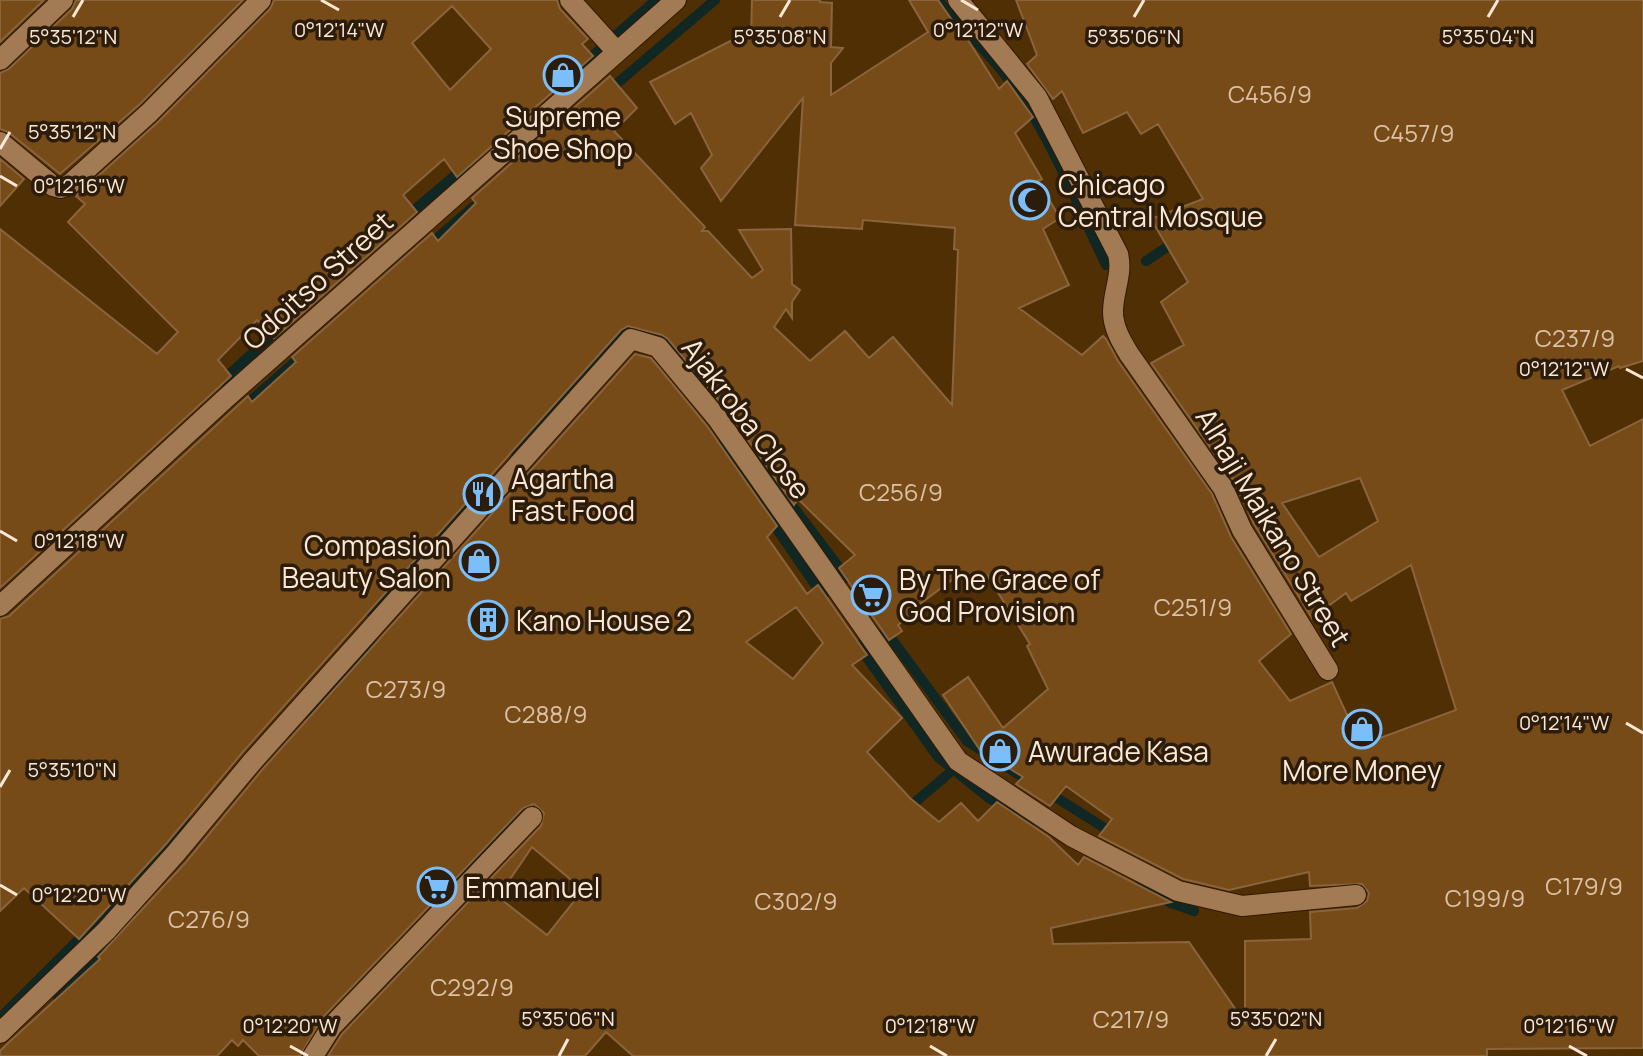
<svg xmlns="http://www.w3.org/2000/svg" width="1643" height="1056" viewBox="0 0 1643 1056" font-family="Manrope,sans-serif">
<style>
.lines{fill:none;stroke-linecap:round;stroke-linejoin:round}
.stream{stroke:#102724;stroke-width:10}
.building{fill:#764b18;stroke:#89643d;stroke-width:2;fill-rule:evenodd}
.minor-casing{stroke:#321900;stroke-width:22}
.minor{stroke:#a27b54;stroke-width:20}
.ticks{fill:none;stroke:#fee8d4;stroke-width:3}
.labels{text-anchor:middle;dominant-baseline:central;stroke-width:7;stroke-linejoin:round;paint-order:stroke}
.number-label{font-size:24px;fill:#dcc1a5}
.poi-label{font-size:28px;fill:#fee8d4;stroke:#2b1c0c;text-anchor:start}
.street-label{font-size:28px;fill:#fee8d4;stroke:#2b1c0c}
.ticks-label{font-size:20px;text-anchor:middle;fill:#fee8d4;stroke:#2b1c0c;stroke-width:7;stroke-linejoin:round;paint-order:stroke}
</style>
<rect width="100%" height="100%" fill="#512f04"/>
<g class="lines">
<path class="stream" d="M938 0C969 35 1005 69 1029 109 1059 158 1081 213 1106 265
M583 64 656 0
M607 92 715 0
M407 216 465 167
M428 246 473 207
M1146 261 1176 241
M222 381 281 327
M241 409 304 354
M719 445 823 596
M516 454 541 421 620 334 643 327 651 329 679 354 708 392
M758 460 847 578
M369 611 484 489
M885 630 967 741 1032 783
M858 645 938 757 989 798 1032 821
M308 714 375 645
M1046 791 1114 834
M907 809 954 769
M460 876 523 807
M1140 882 1171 903 1194 911
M58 999 119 931
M0 1018 91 927 182 830 179 825 185 817"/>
</g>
<path class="building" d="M0 0H44L0 42Z
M76 0H243L140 104 60 174 8 132 0 129V73L9 69 72 9Z
M274 0H557L560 9 588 39 582 44 593 56 457 177 444 159 403 195 417 212 274 338 257 320 218 360 231 376 0 588V229L157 354 178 332 68 222 85 204 76 196 158 122 270 9ZM452 6 491 49 450 90 412 43Z
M752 0H820V2L832 3 831 47 843 48 831 63V95L928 32 909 0H938L961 33 963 32 999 89 1007 81 1033 117 1015 133 1042 179 1038 181 1060 218 1043 229 1069 285 1019 308 1082 355 1103 336 1106 339 1118 361 1212 494 1231 537 1291 634 1259 661 1290 701 1332 682 1353 728 1364 723 1372 741 1456 710 1411 565 1351 601 1346 593 1312 618 1254 524 1234 481 1151 363 1184 345 1161 302 1188 282 1151 219 1203 199 1158 124 1141 134 1127 112 1083 133 1062 91 1053 99 1027 64 1037 55 1016 0H1643V361L1620 368 1619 366 1562 390 1590 446 1643 419V1048L1487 1049V1056H633L606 1032 585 1056H328L342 1034 541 826 544 813 534 804 523 808 323 1017 300 1056H259L243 1040 238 1046 232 1040 217 1056H0V1051L7 1044 100 959 98 957 186 862 262 770 635 354 651 358 707 426 777 526 767 537 807 594 818 585 867 655 852 665 902 718 867 752 910 798 939 822 961 803 978 821 997 802 1049 837 1078 865 1084 857 1171 902 1051 928 1053 944 1189 942 1245 1023V941L1311 939 1310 912 1357 908 1367 901 1369 893 1362 884 1310 886 1309 872 1229 890 1183 879 1099 836 1112 819 1066 786 1050 806 1016 784 1023 777 980 750 943 695 968 677 1003 728 1048 689 1027 646 1030 644 987 575 970 587 960 574 908 613 910 616 898 625 902 631 889 640 839 568 855 555 798 499 794 505 727 410 668 339 662 335 628 326 621 330 242 753 166 844 79 939 24 888 0 911V619L9 616 248 396 252 402 296 362 292 357 432 233 438 241 476 203 472 198 610 76 637 108 614 131 705 227 702 231H708L752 278 763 270 739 230 791 229 792 284 800 290 792 302V318L786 309 774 327 810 361 845 331 869 358 893 337 952 405 958 250 954 249 955 228 863 220 862 229 795 225 803 98 721 201 701 168 712 155 691 113 675 124 650 82 746 33 751 38ZM1360 478 1378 521 1319 557 1282 503ZM796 607 823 643 793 679 746 642ZM532 847 583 890 547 935 498 897Z
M0 159 24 179 0 206Z"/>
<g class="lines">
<g class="minor-casing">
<path id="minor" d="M570 0 617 52
M958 0 1037 97 1118 254C1123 274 1113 291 1113 312 1113 327 1121 341 1129 354L1223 488 1242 530 1328 670
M0 60 63 0
M0 142 53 186 61 188 69 185 149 113 261 0
M0 606 226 398 676 0
M0 1033 106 931 176 853 252 762 631 339 658 347 717 418 958 761 1071 836 1178 891 1242 906 1356 895
M313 1056 332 1026 532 817"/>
</g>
<use href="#minor" class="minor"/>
</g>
<path class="ticks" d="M321 0 339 10M961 0 978 10M73 17 83 0M780 17 790 0M1134 17 1144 0M1488 17 1498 0M0 149 10 132M0 176 17 186M1626 369 1643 378M0 531 17 541M1626 723 1643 733M0 787 10 770M0 885 17 895M290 1046 308 1056M930 1046 947 1056M1569 1046 1587 1056M559 1056 568 1039M1266 1056 1276 1039"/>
<defs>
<g id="shop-ring" transform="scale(2)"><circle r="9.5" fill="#2b1c0c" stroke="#7cbef9" stroke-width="1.5"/><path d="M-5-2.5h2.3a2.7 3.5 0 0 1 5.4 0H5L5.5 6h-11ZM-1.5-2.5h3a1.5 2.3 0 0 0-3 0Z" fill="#7cbef9"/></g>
<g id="mosque-ring" transform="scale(2)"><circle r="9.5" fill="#2b1c0c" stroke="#7cbef9" stroke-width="1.5"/><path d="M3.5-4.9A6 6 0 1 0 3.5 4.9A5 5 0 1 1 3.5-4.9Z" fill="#7cbef9"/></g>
<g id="restaurant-ring" transform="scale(2)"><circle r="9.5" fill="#2b1c0c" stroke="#7cbef9" stroke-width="1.5"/><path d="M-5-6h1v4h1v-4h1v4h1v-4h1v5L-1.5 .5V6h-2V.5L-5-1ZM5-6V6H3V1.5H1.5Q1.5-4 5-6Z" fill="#7cbef9"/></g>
<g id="supermarket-ring" transform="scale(2)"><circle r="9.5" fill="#2b1c0c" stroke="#7cbef9" stroke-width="1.5"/><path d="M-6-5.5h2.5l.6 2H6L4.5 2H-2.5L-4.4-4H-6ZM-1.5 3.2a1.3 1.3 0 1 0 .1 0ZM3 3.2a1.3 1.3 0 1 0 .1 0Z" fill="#7cbef9"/></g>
<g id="building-ring" transform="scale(2)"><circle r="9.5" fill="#2b1c0c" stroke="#7cbef9" stroke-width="1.5"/><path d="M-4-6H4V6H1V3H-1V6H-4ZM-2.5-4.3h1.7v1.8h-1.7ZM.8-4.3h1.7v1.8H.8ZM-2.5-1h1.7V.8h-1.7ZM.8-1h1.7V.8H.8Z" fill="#7cbef9"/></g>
</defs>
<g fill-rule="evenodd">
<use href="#shop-ring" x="563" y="75"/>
<use href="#mosque-ring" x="1030" y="200"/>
<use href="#restaurant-ring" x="483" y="494"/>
<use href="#shop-ring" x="479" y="561"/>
<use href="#supermarket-ring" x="871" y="595"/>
<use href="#building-ring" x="488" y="620"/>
<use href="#shop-ring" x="1362" y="729"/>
<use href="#shop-ring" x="1000" y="751"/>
<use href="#supermarket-ring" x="437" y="887"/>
</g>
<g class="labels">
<g class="number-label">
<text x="1270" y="93">C456/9</text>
<text x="1414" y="132">C457/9</text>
<text x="1575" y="337">C237/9</text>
<text x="901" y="491">C256/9</text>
<text x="1193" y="606">C251/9</text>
<text x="406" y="688">C273/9</text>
<text x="546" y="713">C288/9</text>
<text x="1584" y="885">C179/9</text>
<text x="1485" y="897">C199/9</text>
<text x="796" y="900">C302/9</text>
<text x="209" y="918">C276/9</text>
<text x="472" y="986">C292/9</text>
<text x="1131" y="1018">C217/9</text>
</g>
<g class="poi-label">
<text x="563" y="116" text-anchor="middle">Supreme<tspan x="563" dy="32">Shoe Shop</tspan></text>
<text x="1058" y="184">Chicago<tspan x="1058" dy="32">Central Mosque</tspan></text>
<text x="511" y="478">Agartha<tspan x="511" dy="32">Fast Food</tspan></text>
<text x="451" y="545" text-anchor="end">Compasion<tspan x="451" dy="32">Beauty Salon</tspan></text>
<text x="899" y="579">By The Grace of<tspan x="899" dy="32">God Provision</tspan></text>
<text x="516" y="620">Kano House 2</text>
<text x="1028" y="751">Awurade Kasa</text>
<text x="1362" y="770" text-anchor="middle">More Money</text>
<text x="465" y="887">Emmanuel</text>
</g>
<g class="street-label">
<text transform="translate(317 280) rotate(-42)">Odoitso Street</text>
<text transform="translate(747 418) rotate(53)">Ajakroba Close</text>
<text transform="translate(1274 527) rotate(59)">Alhaji Maikano Street</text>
</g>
</g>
<g class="ticks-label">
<text x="339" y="37">0°12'14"W</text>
<text x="978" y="37">0°12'12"W</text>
<text x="73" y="44">5°35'12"N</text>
<text x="780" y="44">5°35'08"N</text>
<text x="1134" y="44">5°35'06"N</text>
<text x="1488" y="44">5°35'04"N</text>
<text x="72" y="139">5°35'12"N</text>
<text x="79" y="193">0°12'16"W</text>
<text x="1564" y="376">0°12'12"W</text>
<text x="79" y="548">0°12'18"W</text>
<text x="1564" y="730">0°12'14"W</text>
<text x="72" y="777">5°35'10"N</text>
<text x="79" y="902">0°12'20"W</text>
<text x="568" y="1026">5°35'06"N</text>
<text x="1276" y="1026">5°35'02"N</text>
<text x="290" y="1033">0°12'20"W</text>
<text x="930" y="1033">0°12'18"W</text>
<text x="1569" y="1033">0°12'16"W</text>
</g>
</svg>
